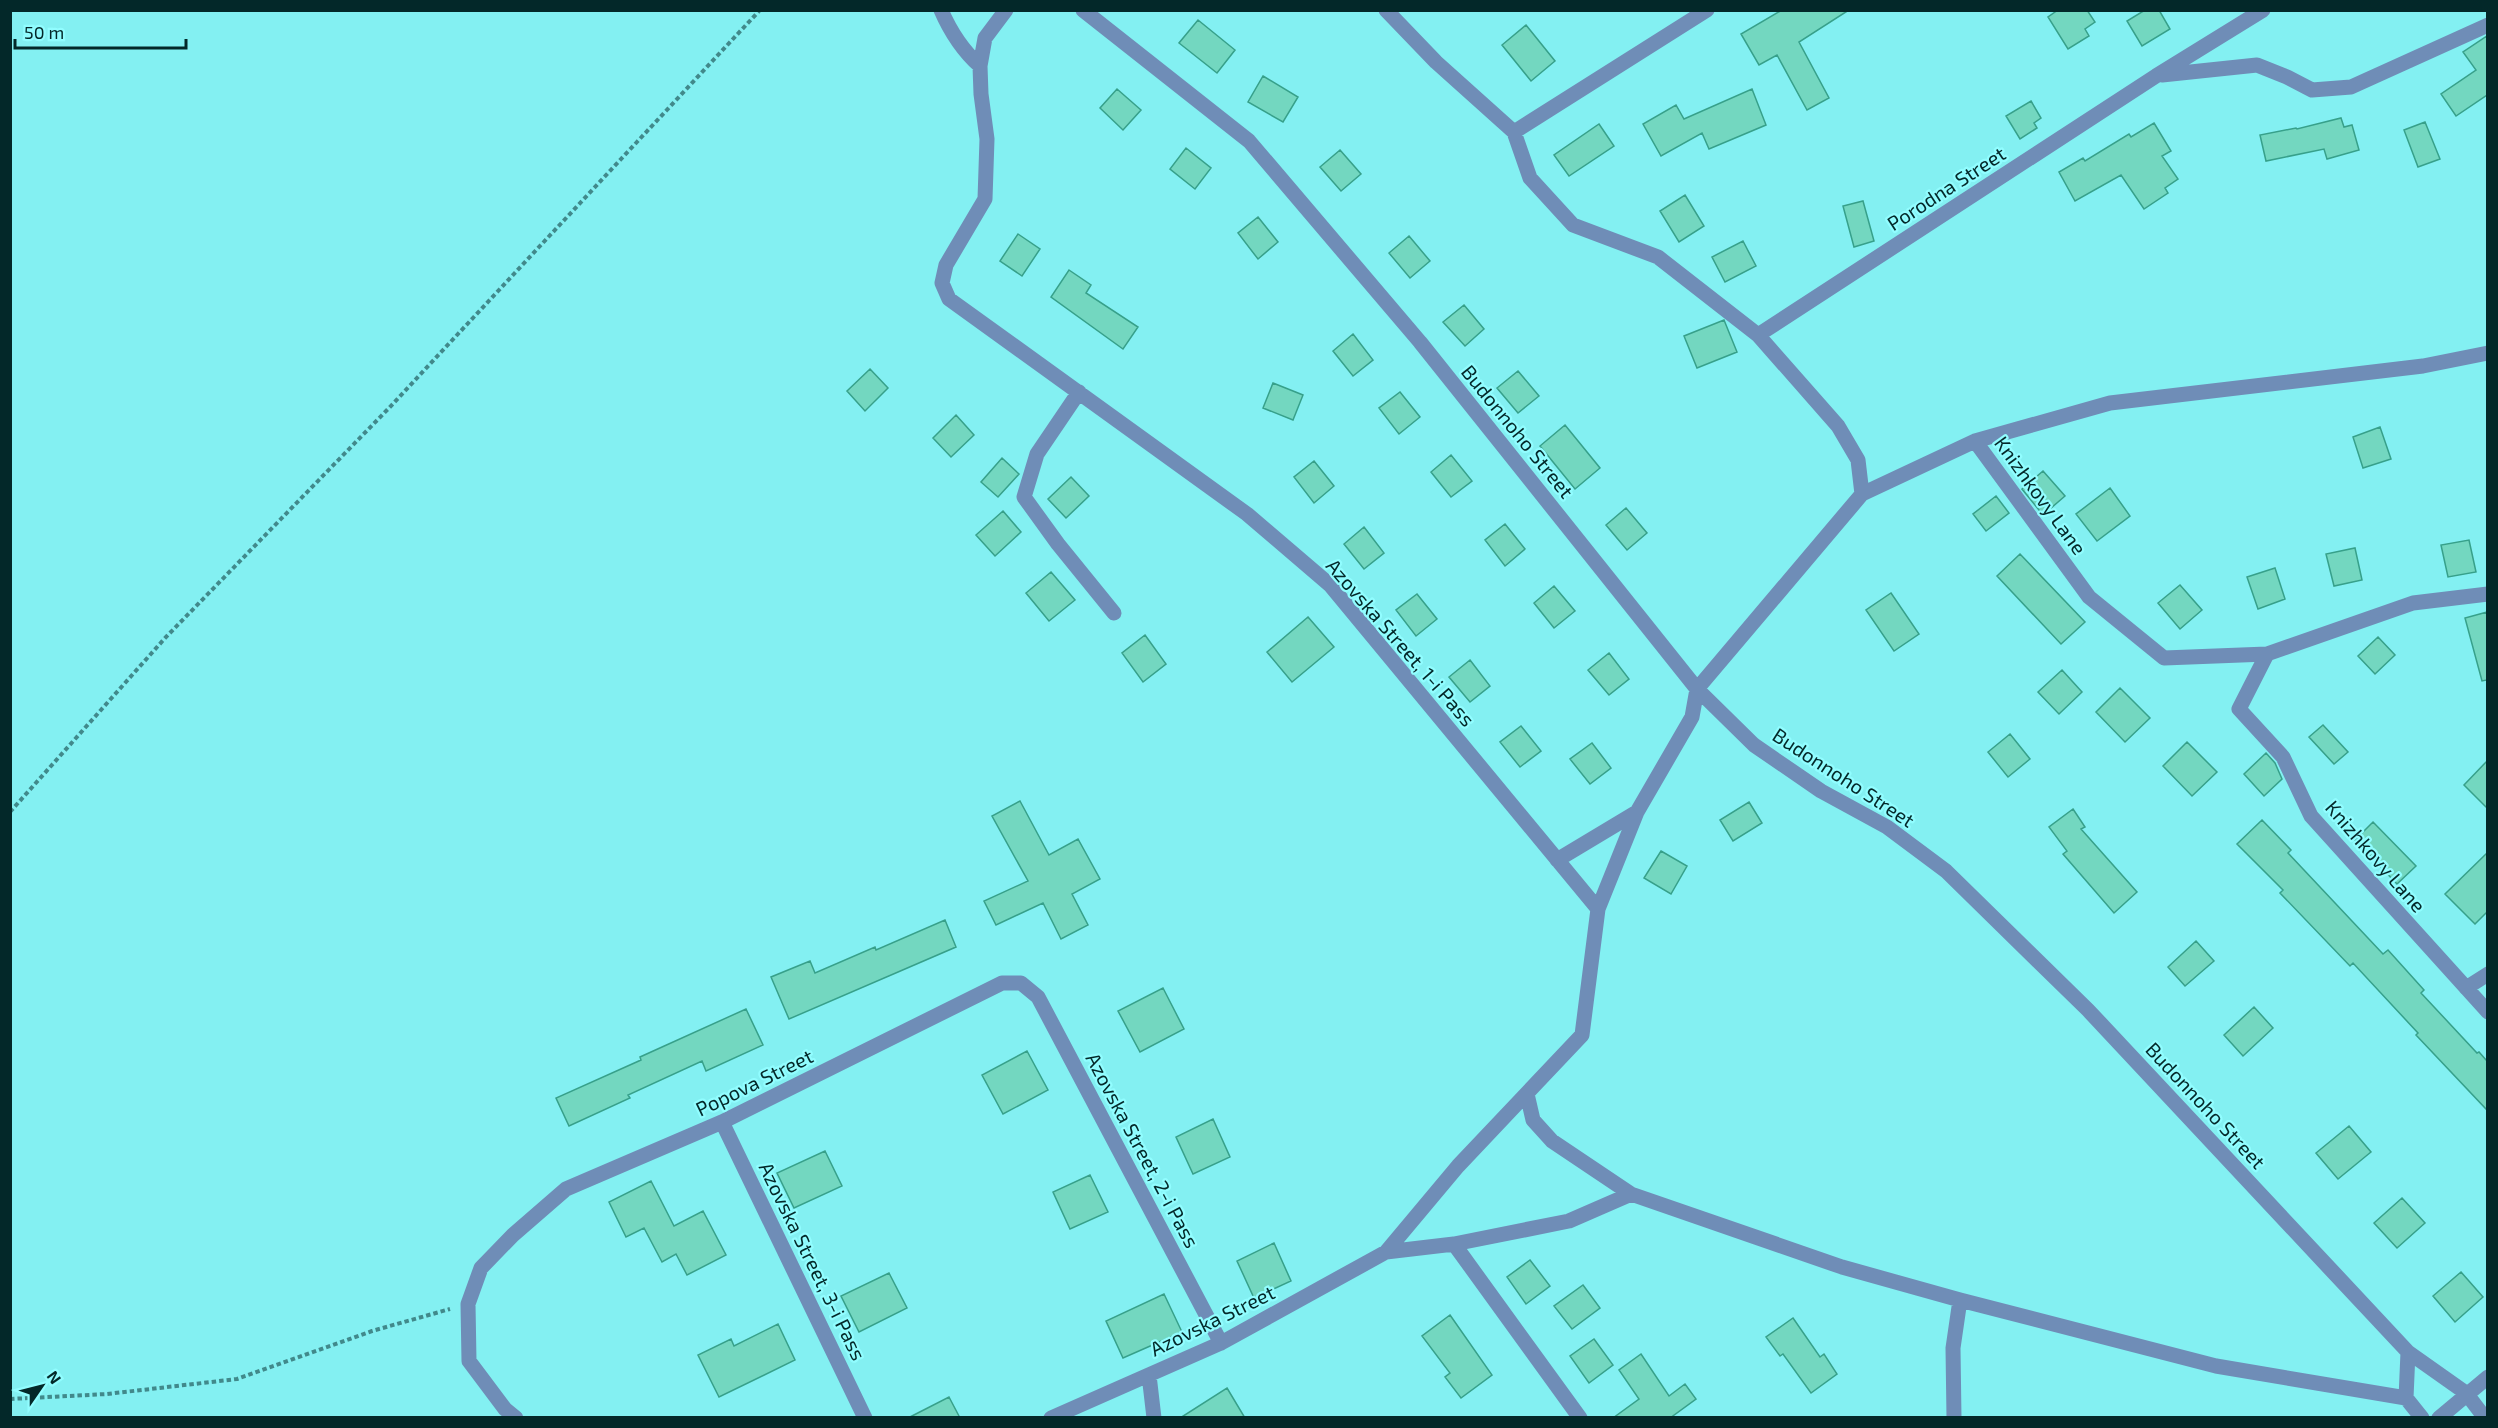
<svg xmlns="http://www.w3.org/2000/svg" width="2498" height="1428" viewBox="0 0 2498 1428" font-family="'Exo 2',sans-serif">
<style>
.building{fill:#73d7c0;stroke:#37a08a;stroke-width:1.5}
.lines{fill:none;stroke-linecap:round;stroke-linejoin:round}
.path{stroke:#41898b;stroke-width:4;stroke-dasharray:4.5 3;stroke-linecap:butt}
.minor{stroke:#6f8db7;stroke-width:15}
.labels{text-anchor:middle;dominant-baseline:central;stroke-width:4.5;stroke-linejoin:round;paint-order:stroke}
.street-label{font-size:20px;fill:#032829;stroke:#91fdff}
</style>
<rect width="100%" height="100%" fill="#83f0f2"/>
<path class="building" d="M1782 10H1849L1799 42 1829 98 1807 110 1777 55 1759 65 1741 34Z
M2058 10H2087L2095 22 2085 29 2089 36 2068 49 2048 17Z
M2145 10H2159L2170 29 2142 46 2127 21Z
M1198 20 1235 50 1217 73 1179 43Z
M1526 25 1555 61 1531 81 1502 45Z
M2487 36V95L2456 116 2441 94 2476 70 2463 52Z
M1263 76 1298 97 1283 122 1248 102Z
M1117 89 1141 110 1123 130 1100 108Z
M1752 89 1766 125 1709 149 1702 133 1661 156 1643 124 1676 105 1684 119Z
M2031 101 2041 118 2034 123 2037 128 2020 139 2006 116Z
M2341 118 2344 127 2352 125 2359 150 2327 159 2324 149 2266 161 2260 135 2296 128 2297 129Z
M2425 122 2440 159 2418 167 2404 130Z
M2154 123 2171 151 2162 156 2178 179 2165 188 2168 193 2144 209 2121 175 2075 201 2059 172 2083 158 2085 161 2129 134 2131 137Z
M1599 124 1614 146 1569 176 1554 155Z
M1186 148 1211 168 1195 189 1170 169Z
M1340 150 1361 174 1341 191 1320 167Z
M1685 195 1704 226 1679 242 1660 211Z
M1863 201 1874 241 1854 247 1843 206Z
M1258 217 1278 242 1258 259 1238 233Z
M1018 234 1040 249 1022 276 1000 261Z
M1409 236 1430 261 1410 278 1389 253Z
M1743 241 1756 266 1725 282 1712 257Z
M1069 270 1091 285 1086 293 1138 327 1123 349 1051 297Z
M1464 305 1484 329 1465 346 1443 322Z
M1724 320 1737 352 1697 368 1684 336Z
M1353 334 1373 360 1353 376 1333 351Z
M870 369 888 388 865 411 847 391Z
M1518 371 1539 396 1518 413 1497 388Z
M1273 383 1303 395 1293 420 1263 408Z
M1400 392 1420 417 1399 434 1379 408Z
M956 415 974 435 951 457 933 438Z
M1565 425 1600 468 1575 489 1540 446Z
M2380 427 2391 459 2363 468 2353 437Z
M1451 455 1472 481 1451 497 1431 472Z
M1002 458 1019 474 998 497 981 482Z
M1314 461 1334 486 1314 503 1294 477Z
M2043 471 2065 496 2043 515 2022 489Z
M1071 477 1089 496 1066 518 1048 499Z
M2110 488 2130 516 2097 541 2076 514Z
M1996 496 2009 513 1986 531 1973 514Z
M1626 508 1647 533 1627 550 1606 525Z
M1003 511 1021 532 995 556 976 535Z
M1505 524 1525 549 1505 566 1485 540Z
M1364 527 1384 553 1364 569 1344 544Z
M2469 540 2476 572 2448 577 2441 545Z
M2355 548 2362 580 2334 586 2326 554Z
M2020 554 2085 622 2061 644 1997 576Z
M2275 568 2285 599 2258 609 2247 577Z
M1051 572 1075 600 1049 621 1026 593Z
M2180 585 2202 610 2180 629 2158 603Z
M1554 586 1575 611 1554 628 1534 603Z
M1891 593 1919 634 1894 651 1866 610Z
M1417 594 1437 619 1416 636 1396 610Z
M2487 612V680L2482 681 2465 618Z
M1308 617 1334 647 1292 682 1267 652Z
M1145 635 1166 664 1143 682 1122 653Z
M2378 637 2395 655 2375 674 2358 656Z
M1609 653 1629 679 1609 695 1588 670Z
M1470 660 1490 686 1470 702 1449 677Z
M2062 670 2082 692 2059 714 2038 692Z
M2120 688 2150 718 2125 742 2096 712Z
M2323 725 2348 752 2334 764 2309 737Z
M1521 726 1541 751 1520 767 1500 742Z
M2010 734 2030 759 2008 777 1988 752Z
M2187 742 2217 772 2192 796 2163 766Z
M1592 743 1611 768 1590 784 1570 759Z
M2266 753 2275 763 2282 779 2264 796 2244 774Z
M2487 761V808L2464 785Z
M1020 801 1049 855 1078 839 1100 879 1072 894 1088 925 1061 939 1043 903 996 925 984 901 1028 881 992 816Z
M1749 802 1762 823 1733 841 1720 820Z
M2073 809 2085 827 2081 829 2137 892 2114 913 2063 854 2067 851 2049 827Z
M2262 820 2291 850 2288 853 2383 954 2388 950 2424 990 2421 993 2477 1053 2479 1052 2487 1061V1110L2416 1035 2418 1033 2353 963 2350 966 2280 893 2283 890 2237 844Z
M2373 822 2416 866 2397 884 2355 840Z
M1661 851 1687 866 1671 894 1644 878Z
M2487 853V912L2475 924 2445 894Z
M945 920 956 947 789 1019 771 977 810 961 815 973 875 947 876 950Z
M2196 941 2214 961 2185 986 2168 967Z
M1163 988 1184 1029 1140 1052 1118 1011Z
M2254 1007 2273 1028 2243 1056 2224 1035Z
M746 1009 763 1045 706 1071 702 1061 628 1095 630 1098 569 1126 556 1098 641 1060 640 1057Z
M1027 1051 1048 1090 1003 1114 982 1075Z
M1213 1119 1230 1157 1193 1174 1176 1137Z
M2349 1126 2371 1152 2338 1179 2316 1153Z
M825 1151 842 1186 794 1208 777 1173Z
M1090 1175 1108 1212 1070 1229 1053 1192Z
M651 1181 674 1226 703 1211 726 1255 687 1275 676 1254 662 1262 644 1228 626 1237 609 1202Z
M2402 1198 2425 1223 2397 1248 2374 1223Z
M1274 1243 1291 1281 1254 1298 1237 1261Z
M1530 1260 1550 1286 1526 1304 1507 1277Z
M2461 1272 2483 1297 2455 1322 2433 1296Z
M889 1273 907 1308 859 1332 841 1296Z
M1583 1285 1600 1308 1572 1329 1554 1306Z
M1164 1294 1182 1332 1123 1358 1106 1321Z
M1450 1315 1492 1375 1461 1398 1445 1377 1450 1373 1422 1336Z
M1793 1318 1820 1357 1824 1354 1837 1374 1811 1393 1783 1354 1780 1356 1766 1337Z
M778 1324 795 1360 719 1397 698 1355 731 1339 734 1346Z
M1594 1339 1613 1365 1589 1383 1570 1356Z
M1641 1354 1669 1396 1685 1384 1696 1399 1670 1418H1613L1639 1399 1619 1370Z
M1227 1388 1245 1418H1180Z
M949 1397 960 1418H908Z"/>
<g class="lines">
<path class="path" d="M10 812 166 637 389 408 760 10
M10 1399 107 1394 237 1379 372 1331 450 1309"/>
<path class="minor" d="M941 10C951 33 962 50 980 66
M1006 10 985 38 980 66 981 94 987 139 985 199 946 265 942 283 949 299 1247 514 1330 585 1598 909
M1083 10 1249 141 1420 342 1697 689 1754 745 1821 791 1887 827 1946 871 2088 1010 2408 1352 2466 1393 2485 1418
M1386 10 1436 62 1514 132 1530 178 1573 225 1658 257 1758 335 1838 426 1858 460 1862 494
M2162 75 2257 65 2287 77 2312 90 2351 87 2488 25
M1514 132 1707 10
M1758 335 2156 76 2263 10
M1079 392 1037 454 1024 497 1058 544 1114 613
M1975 441 2089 597 2164 658 2267 654 2239 709 2283 757 2311 816 2488 1012
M2267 654 2413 603 2488 594
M1557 860 1637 812
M2466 988 2488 974
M1527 1094 1533 1120 1552 1141 1631 1194
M722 1122 865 1418
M1454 1244 1580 1418
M1386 1252 1454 1244 1569 1221 1631 1194 1842 1267 1960 1300 2216 1366 2406 1398 2422 1418
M1149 1375 1154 1418
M2406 1398 2408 1352
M516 1418 505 1409 469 1361 468 1304 481 1268 513 1235 566 1189 722 1122 1002 983H1021L1038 997 1221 1343
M1051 1418 1221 1343 1386 1252 1458 1166 1582 1035 1598 909 1637 812 1692 717 1697 689 1862 494 1975 441 2110 403 2423 366 2488 353
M1954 1418 1953 1348 1960 1300
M2439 1418 2488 1377"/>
</g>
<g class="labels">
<g class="street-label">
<text transform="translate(1946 188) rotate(-33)">Porodna Street</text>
<text transform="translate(1518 431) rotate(51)">Budonnoho Street</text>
<text transform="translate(2041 495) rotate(54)">Knizhkovy Lane</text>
<text transform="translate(1401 642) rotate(49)">Azovska Street, 1-i Pass</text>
<text transform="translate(1844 777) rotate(33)">Budonnoho Street</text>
<text transform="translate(2376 856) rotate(49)">Knizhkovy Lane</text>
<text transform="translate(754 1082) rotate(-26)">Popova Street</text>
<text transform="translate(2206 1105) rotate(47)">Budonnoho Street</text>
<text transform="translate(1143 1150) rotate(62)">Azovska Street, 2-i Pass</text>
<text transform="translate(813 1261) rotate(64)">Azovska Street, 3-i Pass</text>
<text transform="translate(1212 1320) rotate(-26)">Azovska Street</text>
</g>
</g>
<rect width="2498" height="1428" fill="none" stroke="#032829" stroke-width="24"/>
<g transform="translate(42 1386) rotate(55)" stroke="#91fdff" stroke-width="4.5" paint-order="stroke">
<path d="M0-4.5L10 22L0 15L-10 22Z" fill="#032829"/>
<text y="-9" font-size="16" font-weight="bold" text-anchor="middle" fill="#032829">N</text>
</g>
<path d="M15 39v9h171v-9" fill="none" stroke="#032829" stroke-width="3"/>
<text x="24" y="39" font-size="18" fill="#032829" stroke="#91fdff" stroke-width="4.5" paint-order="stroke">50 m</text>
</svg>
